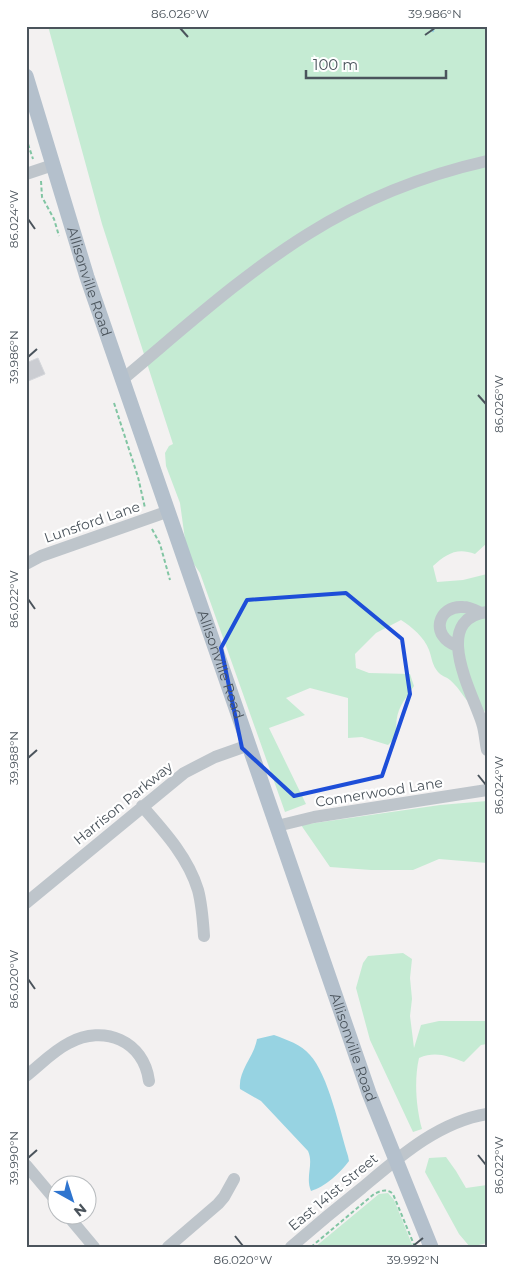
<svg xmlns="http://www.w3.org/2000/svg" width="513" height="1273" viewBox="0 0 513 1273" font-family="Montserrat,sans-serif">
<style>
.green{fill:#c5ebd3}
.water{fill:#97d3e2}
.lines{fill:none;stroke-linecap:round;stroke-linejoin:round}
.stream{stroke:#97d3e2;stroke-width:2.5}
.building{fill:#cbcdd2;stroke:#d5d7db}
.path{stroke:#81c5a3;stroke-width:2;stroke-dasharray:4 2.5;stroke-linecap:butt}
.minor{stroke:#bec5cb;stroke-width:12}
.major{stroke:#b4c0cc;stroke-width:15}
.marked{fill:none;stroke:#1d4ed8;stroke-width:4;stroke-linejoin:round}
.ticks{fill:none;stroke:#4b545c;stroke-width:2}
.labels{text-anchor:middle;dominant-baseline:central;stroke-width:4.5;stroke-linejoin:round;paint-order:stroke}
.street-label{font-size:14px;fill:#4b545c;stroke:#fff}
.neatline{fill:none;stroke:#4b545c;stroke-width:2}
.ticks-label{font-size:12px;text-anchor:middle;fill:#4b545c}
</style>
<rect width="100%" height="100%" fill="#f3f1f1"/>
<path class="green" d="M48 26H487V543L475 554C457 547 446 554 433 566L437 582 463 580 487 574V712C465 707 465 693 450 680 447 677 441 676 438 672 432 665 432 658 429 650 424 637 412 627 401 620L376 633 355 654 356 668 369 673 410 674 414 686C401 705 394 712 397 736L388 745 362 737 348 738V698L310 688 286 698 305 715 269 728 306 804 285 812 200 573 187 554 180 503 166 466 165 453 169 446 173 444 102 224Z
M487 801V863L439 859 413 870H371L330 867 301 825 440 805Z
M403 953 412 959 410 978 412 999 410 1016 414 1048 421 1025 439 1021H487V1044L481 1045 464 1062C447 1056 436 1051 419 1058 414 1080 416 1107 422 1129L413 1132 370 1040 356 988 363 963 368 956Z
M446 1157 456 1171 466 1188 487 1185V1243L470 1247 459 1234 425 1172 429 1158Z
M388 1193 394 1200 413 1247H315L379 1194Z"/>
<path class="water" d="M274 1035C287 1040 301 1044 310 1055 328 1074 340 1130 348 1156L349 1161C341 1172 325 1187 311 1191 305 1177 314 1164 308 1151L261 1101 240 1089C238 1070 254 1057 257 1039Z"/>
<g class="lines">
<path class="stream" d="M430 26 433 31"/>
</g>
<path class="building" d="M38 358 45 374 26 382V363Z"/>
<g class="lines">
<path class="path" d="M26 138 33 159
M41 181 42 197 54 219 59 236
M114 403 138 477 145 508
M152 529 160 544 170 580
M311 1247 374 1194C380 1191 387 1188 393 1194L415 1247"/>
<path class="minor" d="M26 174 53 165
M123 379C183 329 242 275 308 234 362 200 425 175 487 161
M26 564 41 556 169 511
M487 612C430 619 473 694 482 723 485 732 485 741 487 750
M457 646C429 636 438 605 463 607 470 607 475 610 481 613
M142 806C164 831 188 857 198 890 202 905 203 921 204 936
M277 826 314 817 487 790
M26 903 184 773 215 757 249 745
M26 1076C40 1065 53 1051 69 1043 104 1024 144 1041 149 1081
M26 1165 58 1203
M68 1216 94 1247
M168 1247 218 1204 224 1197 234 1179
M291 1247C314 1227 338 1207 362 1188 399 1157 438 1122 487 1114"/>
<path class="major" id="s1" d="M26 76 87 277 369 1093 431 1247"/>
</g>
<path class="marked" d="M346 593 402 639 410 694 382 776 294 796 242 748 221 648 247 600Z"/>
<path class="ticks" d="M180 28 188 37M425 35 435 28M28 219 35 229M28 357 37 349M478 395 486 404M28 599 35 609M28 758 37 750M478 775 486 785M28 979 35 989M478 1155 486 1165M28 1158 37 1150M235 1236 243 1246M413 1246 423 1238"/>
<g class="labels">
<g class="street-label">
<text stroke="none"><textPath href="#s1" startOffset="215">Allisonville Road</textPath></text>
<text transform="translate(92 522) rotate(-19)">Lunsford Lane</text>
<text stroke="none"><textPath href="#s1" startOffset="620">Allisonville Road</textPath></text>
<text transform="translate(379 792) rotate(-9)">Connerwood Lane</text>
<text transform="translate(123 803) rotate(-39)">Harrison Parkway</text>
<text stroke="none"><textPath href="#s1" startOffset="1025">Allisonville Road</textPath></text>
<text transform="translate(333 1192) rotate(-40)">East 141st Street</text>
</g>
</g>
<rect width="513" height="1273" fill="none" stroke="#ffffff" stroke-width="55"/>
<g transform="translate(72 1200) rotate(141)"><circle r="24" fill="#ffffff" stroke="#b7bbbe"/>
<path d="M0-4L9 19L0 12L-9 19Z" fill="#2f75cf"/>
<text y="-8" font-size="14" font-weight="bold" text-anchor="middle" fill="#4b545c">N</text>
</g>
<path d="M306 70v8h140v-8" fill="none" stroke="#4b545c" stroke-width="2.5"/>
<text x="313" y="70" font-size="15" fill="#4b545c" stroke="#ffffff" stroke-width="4" paint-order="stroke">100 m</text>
<rect x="28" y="28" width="458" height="1218" class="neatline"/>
<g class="ticks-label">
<text x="180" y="18">86.026°W</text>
<text x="435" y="18">39.986°N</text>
<text transform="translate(14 219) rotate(-90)" y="4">86.024°W</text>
<text transform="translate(14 357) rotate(-90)" y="4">39.986°N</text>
<text transform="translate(499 404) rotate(-90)" y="4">86.026°W</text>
<text transform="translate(14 599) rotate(-90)" y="4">86.022°W</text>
<text transform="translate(14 758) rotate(-90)" y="4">39.988°N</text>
<text transform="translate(499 785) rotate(-90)" y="4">86.024°W</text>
<text transform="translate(14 979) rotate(-90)" y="4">86.020°W</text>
<text transform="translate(14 1158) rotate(-90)" y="4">39.990°N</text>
<text transform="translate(499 1165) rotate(-90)" y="4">86.022°W</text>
<text x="243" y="1264">86.020°W</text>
<text x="413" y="1264">39.992°N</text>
</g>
</svg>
